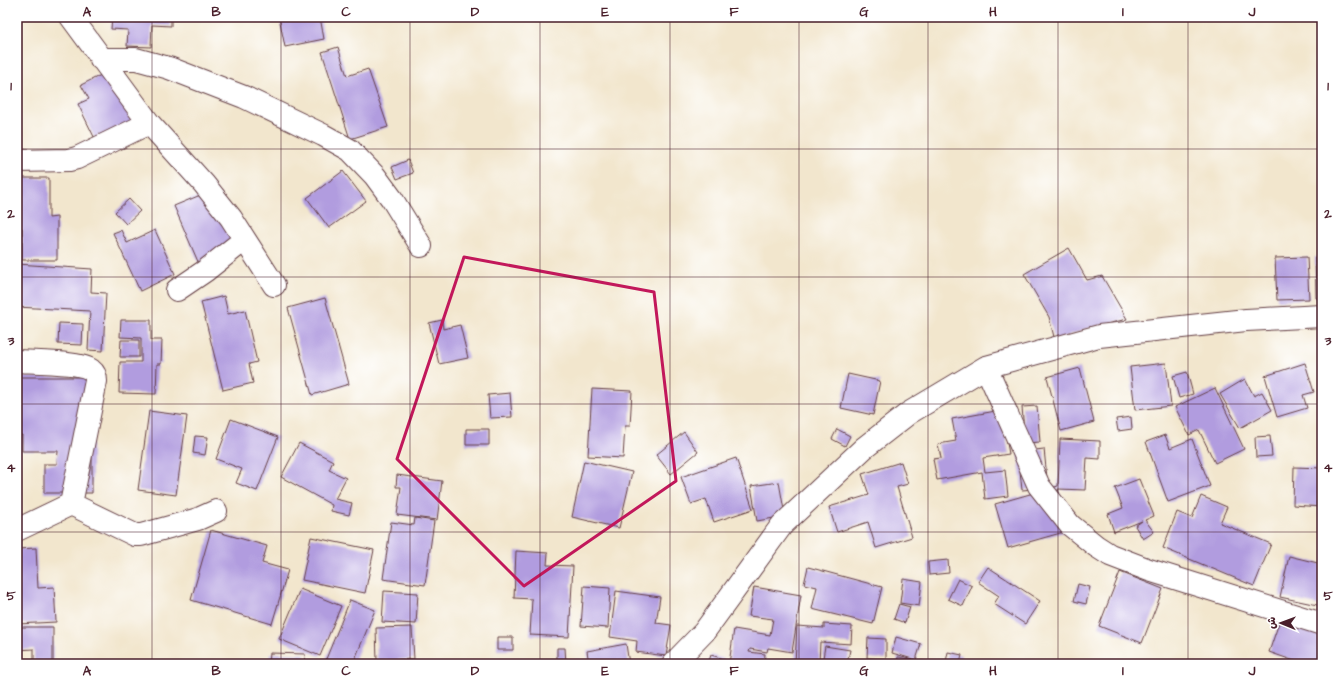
<svg xmlns="http://www.w3.org/2000/svg" width="1339" height="681" viewBox="0 0 1339 681" font-family="'Architects Daughter','Playpen Sans Arabic',sans-serif">
<style>
.building{fill:#b19cdf}
.lines{fill:none;stroke-linecap:round;stroke-linejoin:round}
.minor-casing{stroke:#633d43;stroke-width:24}
.minor{stroke:#fff;stroke-width:22}
.marked{fill:none;stroke:#c2185b;stroke-width:3;stroke-linejoin:round}
.grid{fill:none;stroke:#4a1f2b;stroke-width:1;stroke-opacity:0.55}
.neatline{fill:none;stroke:#4a1f2b;stroke-width:1.5}
.grid-label{font-size:13px;text-anchor:middle;font-weight:bold;fill:#4a1f2b}
</style>
<rect width="100%" height="100%" fill="#fff"/>
<filter id="ink" filterUnits="userSpaceOnUse"><feTurbulence type="fractalNoise" baseFrequency=".025" numOctaves="2"/><feDisplacementMap in="SourceGraphic" scale="8" xChannelSelector="R" yChannelSelector="G"/><feConvolveMatrix kernelMatrix="1 2 1 2 8 2 1 2 1" color-interpolation-filters="sRGB"/></filter>
<filter id="wash" filterUnits="userSpaceOnUse"><feTurbulence type="fractalNoise" baseFrequency=".012" numOctaves="4" result="noise"/><feDisplacementMap in="SourceGraphic" scale="16" xChannelSelector="R" yChannelSelector="G"/><feGaussianBlur stdDeviation="0.9" result="paint"/><feColorMatrix in="noise" values="0 0 0 0 0 0 0 0 0 0 0 0 0 0 0 0 0 1.4 0 .05"/><feComposite in="paint" operator="in"/></filter>
<g filter="url(#wash)">
<rect width="100%" height="100%" fill="#f2e6cd"/>
<g id="blocks">
<path class="building" d="M112 17H171V26L152 25 151 47 127 46 128 30 111 29Z
M279 17H320L324 39 285 47Z
M338 47 347 76 368 69 388 127 350 139 322 52Z
M113 69 143 129 97 143 78 104 89 99 81 85Z
M408 160 413 173 397 179 392 167Z
M343 171 366 201 329 228 307 198Z
M17 178H49V218L57 217V260H22V228H17Z
M215 189 240 247 199 264 174 206Z
M129 199 140 211 126 224 115 212Z
M121 230 127 243 155 230 175 274 140 291 113 233Z
M1069 248 1087 280 1102 276 1127 319 1082 330 1055 341 1049 317 1024 274Z
M1307 257 1309 299 1277 300 1275 258Z
M1315 257H1322V298H1316Z
M17 264 92 269 91 292 106 293 103 351 88 350 90 311 17 307Z
M224 296 228 314 245 310 257 362 249 364 253 383 223 390 201 302Z
M325 298 349 384 312 395 288 308Z
M121 320H151V340H162L161 364H157L156 394 119 393 120 362H141V338L120 337Z
M442 320 443 329 460 325 468 358 439 364 429 323Z
M59 323 83 324 82 345 58 344Z
M121 340H139V357H120Z
M1166 363 1171 406 1135 410 1130 367Z
M1305 363 1314 392 1303 395 1307 408 1277 417 1265 376Z
M1080 368 1094 422 1061 431 1047 377Z
M1187 372 1193 394 1179 398 1173 376Z
M848 374 880 381 873 415 841 408Z
M17 377H92V493H44V464H57L58 451H22V435H17Z
M1245 379 1254 396 1262 392 1272 410 1240 428 1220 394Z
M1215 388 1244 449 1215 463 1199 430 1189 435 1175 407Z
M592 389 632 391 630 426H625L623 458 588 456Z
M510 393 512 417 490 418 488 395Z
M1037 406 1040 442 1025 443 1022 407Z
M1001 410 1009 454 983 458 985 472 1005 470 1008 496 985 499 982 472 937 480 933 459 941 458 938 444 956 441 952 419Z
M149 411 187 416 176 495 138 490Z
M1131 417 1132 429 1118 431 1116 419Z
M231 419 278 437 257 491 236 483 242 469 216 459Z
M466 429H489V445H466Z
M837 429 850 436 845 446 832 439Z
M684 432 698 452 671 474 656 455Z
M1165 435 1170 448 1192 439 1210 486 1168 502 1146 442Z
M195 436 208 437 205 455 193 453Z
M1270 436 1272 456 1256 457 1255 437Z
M1060 439 1100 441V459L1087 458 1085 490 1058 489 1071 530 1008 548 995 504 1058 486Z
M299 443 333 461 329 470 346 478 335 499 352 503 349 515 331 511 332 505 281 477Z
M1044 449 1048 488 1022 490 1018 452Z
M17 456H19V498H17Z
M736 458 753 509 714 522 706 499 691 504 681 477Z
M584 461 632 472 619 528 572 517Z
M901 462 908 484 897 487 912 537 876 548 868 522 837 532 829 507 869 495 862 474Z
M1294 467 1322 468V507L1293 505Z
M397 475 442 481 437 520 397 515 401 487H396Z
M1139 479 1154 516 1145 520 1154 532 1143 539 1135 526 1142 521 1114 532 1108 514 1123 508 1115 488Z
M779 482 785 516 757 521 751 486Z
M1201 496 1227 507 1220 523 1271 544 1254 586 1163 548 1177 512 1192 518Z
M415 518 434 521 425 585 383 579 391 522 414 525Z
M211 530 267 546 262 563 288 570 272 624 191 600Z
M311 537 374 550 365 593 302 580Z
M36 548 38 588 54 587 56 622 17 624V549Z
M516 551 548 553 547 565 573 566 569 637 530 635 532 599 514 598Z
M1289 556 1322 564V606L1280 597Z
M948 560 949 573 929 575 928 562Z
M808 567 882 587 873 624 812 609 817 587 804 584Z
M988 567 1040 601 1025 624 994 604 999 596 978 582Z
M1120 572 1163 589 1142 643 1099 626Z
M903 579 922 582 919 606 900 603Z
M958 579 972 586 963 606 948 599Z
M1078 584 1090 587 1086 604 1074 601Z
M584 586 610 588 608 628 581 626Z
M754 587 801 595 792 652 768 648 767 652 750 649 749 652 765 654 764 664H729L734 629 770 635 773 619 749 616Z
M300 589 341 606 320 656 279 639Z
M384 591 418 593 416 624 382 622Z
M616 591 660 597 656 623 671 625 666 656 636 652 637 641 610 637Z
M350 600 375 610 353 664H340L326 659Z
M899 604 910 607 905 623 894 619Z
M1282 614 1322 625V660L1319 659 1317 664H1303L1269 652Z
M824 624 852 626 851 644 820 642 819 664H795L797 626 824 628Z
M17 627H53V664H34V649L17 650Z
M412 627 414 659 377 661 376 628Z
M497 637H513V650H497Z
M896 637 921 644 916 660 892 653Z
M868 638 886 639V659L867 658Z
M626 644 629 664H589L587 651Z
M825 646 850 650 847 664H822Z
M557 648H565L566 664H557Z
M948 652 962 655 960 664 946 662Z
M270 653 305 654 304 664H269Z
M711 655 724 659 723 664H708Z
M898 657 933 663V664H897Z
M580 659 581 664H568V661Z"/>
</g>
</g>
<g filter="url(#ink)">
<use href="#blocks" fill-opacity="0" stroke="#633d43" stroke-width="1"/>
<g class="lines">
<g class="minor-casing">
<path id="minor" d="M71 17 149 123 204 184 231 218 274 285
M101 59H136L169 68 244 97 323 135 350 150 375 176 392 199 421 246
M17 161 69 160 77 158 149 123
M177 290 205 271 244 240
M17 361C31 362 82 362 91 370 95 373 96 376 96 381L71 504 135 535H141L198 519 216 511
M986 367 1039 486 1070 525 1096 546 1110 555 1149 570 1322 624
M17 530 71 504
M673 664 704 632 782 525 864 448 909 413 986 367 1099 336 1246 320 1322 316"/>
</g>
<use href="#minor" class="minor"/>
</g>
</g>
<path class="marked" d="M464 257 654 292 676 481 524 586 397 459Z"/>
<path class="grid" d="M152 17V664M281 17V664M410 17V664M540 17V664M670 17V664M799 17V664M928 17V664M1058 17V664M1188 17V664M17 149H1322M17 277H1322M17 404H1322M17 532H1322"/>
<rect width="1339" height="681" fill="none" stroke="#fff" stroke-width="44"/>
<g transform="translate(1281 623) rotate(271)" stroke="#ffffff" stroke-width="3" paint-order="stroke">
<path d="M0-3L7 15L0 10L-7 15Z" fill="#4a1f2b"/>
<text y="-6" font-size="11" font-weight="bold" text-anchor="middle" fill="#4a1f2b">ش</text>
</g>
<rect x="22" y="22" width="1295" height="637" class="neatline"/>
<g class="grid-label">
<text x="87" y="16">A</text>
<text x="216" y="16">B</text>
<text x="346" y="16">C</text>
<text x="475" y="16">D</text>
<text x="605" y="16">E</text>
<text x="734" y="16">F</text>
<text x="864" y="16">G</text>
<text x="993" y="16">H</text>
<text x="1123" y="16">I</text>
<text x="1252" y="16">J</text>
<text x="11" y="90">1</text>
<text x="1328" y="90">1</text>
<text x="11" y="218">2</text>
<text x="1328" y="218">2</text>
<text x="11" y="345">3</text>
<text x="1328" y="345">3</text>
<text x="11" y="472">4</text>
<text x="1328" y="472">4</text>
<text x="11" y="600">5</text>
<text x="1328" y="600">5</text>
<text x="87" y="675">A</text>
<text x="216" y="675">B</text>
<text x="346" y="675">C</text>
<text x="475" y="675">D</text>
<text x="605" y="675">E</text>
<text x="734" y="675">F</text>
<text x="864" y="675">G</text>
<text x="993" y="675">H</text>
<text x="1123" y="675">I</text>
<text x="1252" y="675">J</text>
</g>
</svg>
